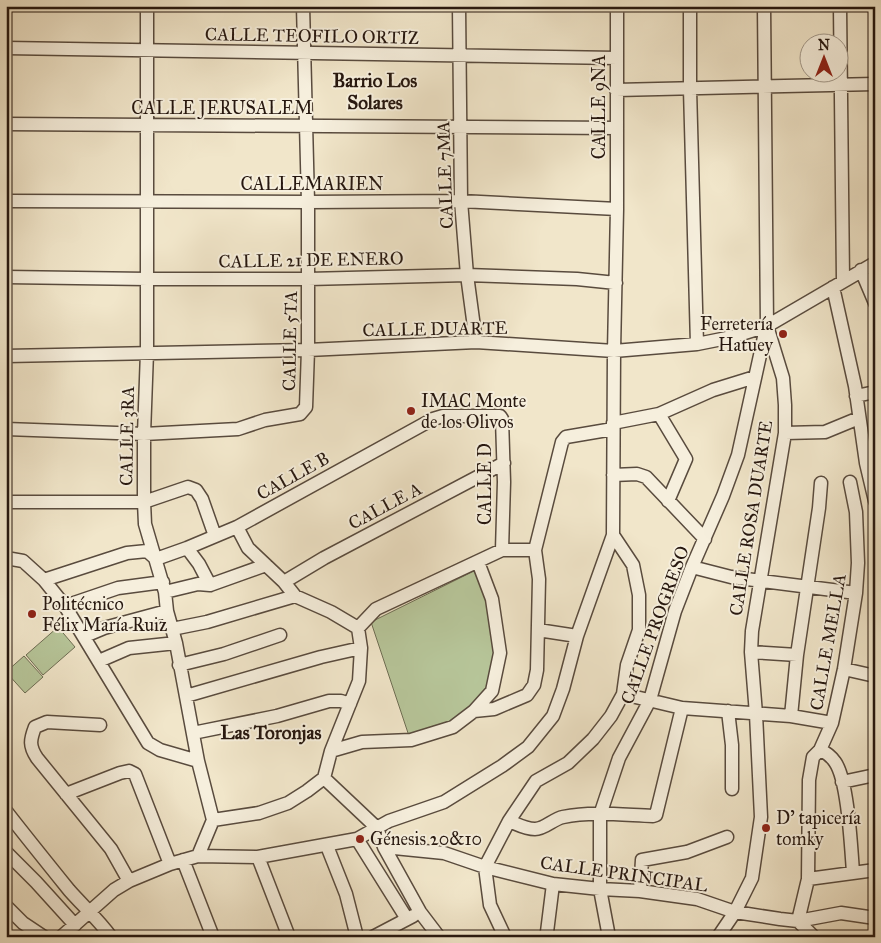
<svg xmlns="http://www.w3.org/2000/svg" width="881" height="943" viewBox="0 0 881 943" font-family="'IM FELL Great Primer',serif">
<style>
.green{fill:#b7c69a;stroke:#6e6e54}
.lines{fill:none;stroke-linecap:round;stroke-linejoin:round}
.minor-casing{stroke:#594b3e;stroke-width:15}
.minor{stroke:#f6efdd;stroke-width:12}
.poi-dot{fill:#8f2418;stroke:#f6efdd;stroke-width:2}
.labels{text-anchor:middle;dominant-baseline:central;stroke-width:4;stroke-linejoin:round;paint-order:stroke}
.street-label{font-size:18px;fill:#26170f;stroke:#f6efdd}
.poi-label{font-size:18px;fill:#26170f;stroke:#f6efdd;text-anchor:start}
.neighbourhood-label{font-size:19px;font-weight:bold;fill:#26170f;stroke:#f6efdd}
</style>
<rect width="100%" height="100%" fill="#f1e6ca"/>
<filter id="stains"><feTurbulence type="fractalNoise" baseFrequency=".004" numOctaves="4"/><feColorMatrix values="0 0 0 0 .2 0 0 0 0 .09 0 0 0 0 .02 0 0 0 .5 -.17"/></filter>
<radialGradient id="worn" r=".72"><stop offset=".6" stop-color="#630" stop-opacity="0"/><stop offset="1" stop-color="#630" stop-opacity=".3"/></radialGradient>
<path class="green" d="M478 569 488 602 496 651 487 689 458 722 409 736 371 622Z
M58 627 75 647 43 675 26 655Z
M24 656 43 677 25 693 6 672Z"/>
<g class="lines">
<g class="minor-casing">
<path id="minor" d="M147 6V352L144 434V502L145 524 165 592 167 611 176 643 198 761 213 820 198 856
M459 6 461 201 467 275 476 342
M690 6V89L697 344
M840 6 843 280
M6 48 617 58
M616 90 875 84
M6 124 617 128
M6 201 308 202 461 201 617 209
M861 270 875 303
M6 277 147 279H308L467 275 577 279 616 283
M833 287 855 386 866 463 875 501
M6 356 308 350 476 342 614 351 697 344 732 337 767 326 875 263
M856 396 875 392
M659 414 686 459 668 501
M613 423 659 414 713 390 755 377
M6 429 144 434 238 429 265 420 300 414 306 407 308 350V202L303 6
M785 433 825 432 859 418
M613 475 637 474 646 477 705 539
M6 502H144L188 487 196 490 202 499 215 536
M187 548 199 564 210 585
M6 558 23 561 44 580 65 606 148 743 160 750 198 761
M692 567 731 577 856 593
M44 580 127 553 147 551 156 559 187 548 237 527 433 419 443 416H500L502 419 504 482 502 550
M284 582 324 558 504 463
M165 592 198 584 210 585 266 565
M65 606 118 588 163 582
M358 628 376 609 502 550H535
M172 629 207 622 295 596
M538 630 577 636
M85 636 104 628 167 611
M751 652 797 655
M99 661 129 648 176 643
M179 665 224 654 280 635
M844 669 875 676
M623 694 682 708 791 716 832 723
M186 696 321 657 361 648
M474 711 494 709 527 695 534 685 537 670 539 579 535 550 562 442 566 437 613 429
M728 711 732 745V789
M791 716 797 655 819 508 821 483
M100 725 47 722 35 727C30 740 29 746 37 758L111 849 129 881
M193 733 277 716 329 701H341L350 704
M820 750C825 752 831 756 835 762 848 780 851 847 853 872
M331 751 362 742 411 740 453 727 474 711 492 691 500 653 492 599 478 562
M324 778 377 828 384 847 420 912 439 937
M842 782 875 775
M66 794 120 773 129 771 135 774 170 864
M6 811C27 838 48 864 69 890 83 906 99 920 111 937
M213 820 259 813 288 803 307 791 324 778 331 751 359 681 361 648 358 628 331 612 295 596 284 582 248 548 237 527
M509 821C517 824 525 829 535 829 545 829 553 819 563 817 592 811 624 815 653 816L656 815 682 708
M357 839 407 919
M327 846 346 894 357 937
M384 847 444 853 485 867 553 884 600 889 640 891 697 899 735 912 780 919 798 921 841 913 875 918
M6 852 36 882 75 925
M258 857 289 937
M183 860 213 937
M808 879 875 870
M640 891 642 860 687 852 727 837
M6 906 23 923 44 937
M798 921 808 879 809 780 813 757 820 750 832 723 844 669 856 593 858 563 856 512 850 482
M798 921 814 937
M61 937 114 890 129 881 170 864 198 856 258 857 357 839 389 821 444 802 502 766 528 747 553 716 563 689 577 636 613 535 614 351 617 209V6
M373 937 413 916
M505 937 490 905 485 867 509 821 536 781 568 763 593 739 611 716 623 694 627 665 639 630V595L633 565 613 535
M548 937 547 932 553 884
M609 937 600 889V815L619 758 650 700 675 611 692 567 723 496 738 455 766 328
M718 937 735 912 752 878 761 817 756 714 751 652 752 631 785 433V405L783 378 767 326 764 6"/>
</g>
<use href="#minor" class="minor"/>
</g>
<g class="poi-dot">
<circle cx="783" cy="334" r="5"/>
<circle cx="411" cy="411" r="5"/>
<circle cx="32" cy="614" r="5"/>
<circle cx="766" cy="828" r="5"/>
<circle cx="360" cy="839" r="5"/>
</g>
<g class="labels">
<g class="street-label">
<text transform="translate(312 36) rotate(1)">CALLE TEOFILO ORTIZ</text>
<text transform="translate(599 107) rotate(-90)">CALLE 9NA</text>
<text x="222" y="108">CALLE JERUSALEM</text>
<text transform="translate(445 175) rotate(-92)">CALLE 7MA</text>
<text x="312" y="184">CALLEMARIEN</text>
<text transform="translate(311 260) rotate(-1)">CALLE 21 DE ENERO</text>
<text transform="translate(435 329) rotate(-1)">CALLE DUARTE</text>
<text transform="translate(290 341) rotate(-89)">CALLE 5TA</text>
<text transform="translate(127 436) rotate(-89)">CALLE 3RA</text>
<text transform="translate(293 476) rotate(-29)">CALLE B</text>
<text transform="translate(485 484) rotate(-90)">CALLE D</text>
<text transform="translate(385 506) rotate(-28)">CALLE A</text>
<text transform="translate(751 518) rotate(-81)">CALLE ROSA DUARTE</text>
<text transform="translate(655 625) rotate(-70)">CALLE PROGRESO</text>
<text transform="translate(828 642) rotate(-80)">CALLE MELLA</text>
<text transform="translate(624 874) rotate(8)">CALLE PRINCIPAL</text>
</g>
<g class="poi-label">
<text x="773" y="324" text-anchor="end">Ferretería<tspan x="773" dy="21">Hatuey</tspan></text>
<text x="421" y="401">IMAC Monte<tspan x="421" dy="21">de los Olivos</tspan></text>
<text x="42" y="604">Politécnico<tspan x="42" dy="21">Félix María Ruiz</tspan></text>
<text x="776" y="818">D' tapicería<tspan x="776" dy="21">tomky</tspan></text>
<text x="370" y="839">Génesis 20&amp;10</text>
</g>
<g class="neighbourhood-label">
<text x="375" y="80">Barrio Los<tspan x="375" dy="22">Solares</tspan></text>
<text x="271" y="732">Las Toronjas</text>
</g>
</g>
<rect width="881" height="943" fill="none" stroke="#f1e6ca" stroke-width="25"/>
<rect x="8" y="8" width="866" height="928" fill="none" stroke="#26170f" stroke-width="2.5"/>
<rect x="12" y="12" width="856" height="918" fill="none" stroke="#26170f"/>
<g transform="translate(824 58)"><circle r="24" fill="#f6efdd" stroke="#a3998b"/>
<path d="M0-4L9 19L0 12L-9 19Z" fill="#8f2418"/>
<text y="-8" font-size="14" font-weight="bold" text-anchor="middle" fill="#26170f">N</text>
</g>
<rect width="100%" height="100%" filter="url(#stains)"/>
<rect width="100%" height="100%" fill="url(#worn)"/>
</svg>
